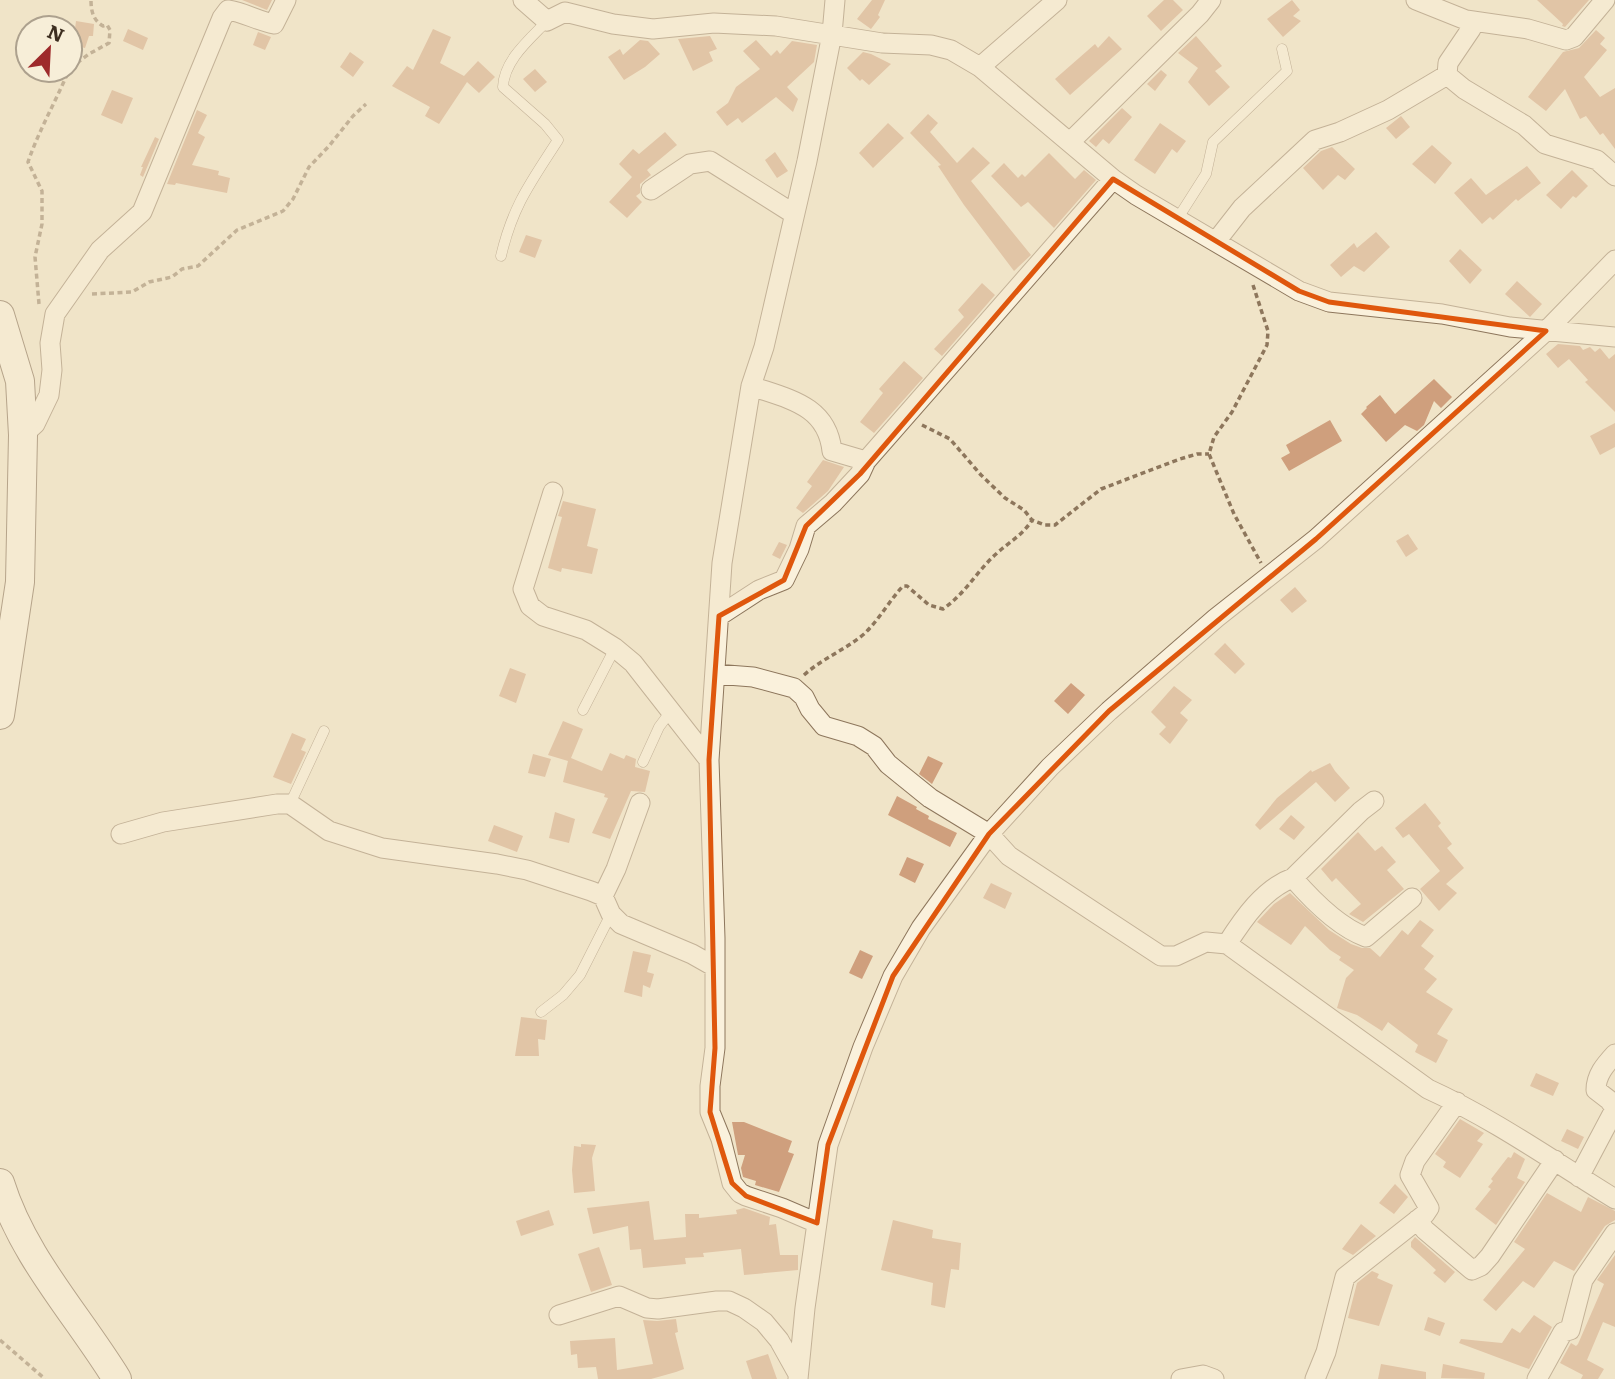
<svg xmlns="http://www.w3.org/2000/svg" width="1615" height="1379" viewBox="0 0 1615 1379" font-family="Literata,serif">
<style>
.building{fill:#cf9f7d}
.lines{fill:none;stroke-linecap:round;stroke-linejoin:round}
.lane-casing{stroke:#8d765c;stroke-width:11}
.street-casing{stroke:#8d765c;stroke-width:21}
.secondary-casing{stroke:#6f573f;stroke-width:30}
.path{stroke:#8d765c;stroke-width:3.5;stroke-dasharray:5 3.5;stroke-linecap:butt}
.lane{stroke:#faf1dc;stroke-width:10}
.street{stroke:#faf1dc;stroke-width:19}
.secondary{stroke:#faf1dc;stroke-width:28}
.marked{fill:none;stroke:#df570d;stroke-width:5;stroke-linejoin:round}
</style>
<rect width="100%" height="100%" fill="#f0e4c8"/>
<path class="building" d="M242 0H272L267 10Z
M872 0H885L878 15 880 17 871 29 857 19Z
M1164 0H1173L1183 10 1161 31 1147 16Z
M1292 0 1300 10 1293 16 1301 21 1283 37 1267 19Z
M1537 0H1589L1565 27 1562 26 1563 24Z
M76 21 94 24 93 36H89L85 48 73 45Z
M128 29 148 38 143 50 123 41Z
M433 29 451 37 440 63 464 76 478 61 495 77 479 93 467 82 439 124 425 116 430 107 392 86 407 66 413 70Z
M1596 30 1605 38 1600 44 1607 50 1584 77 1600 97 1615 88V149L1603 133 1600 135 1586 116 1580 119 1565 89 1546 111 1528 97 1563 52 1579 48Z
M258 32 271 37 265 50 253 45Z
M710 36 717 49 709 52 713 61 693 71 678 39Z
M1109 36 1122 49 1070 95 1055 79 1095 44 1098 48Z
M1196 36 1222 66 1215 71 1230 87 1209 106 1188 82 1198 68 1178 53Z
M640 40 648 41 660 54 645 67 624 80 608 57 620 49 623 55Z
M756 40 771 56 777 50 780 54 792 41 817 45 814 62 787 87 798 99 793 112 776 97 742 123 738 118 727 126 716 112 728 103 736 87 760 69 743 51Z
M350 52 364 62 353 77 340 67Z
M863 52 871 54 891 64 869 85 862 79 860 81 847 68Z
M535 69 547 82 535 92 523 79Z
M1161 70 1167 75 1155 91 1147 84Z
M112 90 133 98 122 124 101 115Z
M1122 108 1132 117 1109 144 1103 139 1096 147 1089 141Z
M197 110 207 115 198 133 205 137 192 165 219 171 218 175 230 178 227 193 176 183 175 185 167 184Z
M928 114 938 123 930 132 957 163 973 147 990 163 971 181 1031 255 1014 271 964 205 938 166 941 165 910 133Z
M1401 116 1410 127 1396 139 1386 128Z
M888 123 904 138 873 168 859 153Z
M1160 123 1186 141 1177 153 1172 149 1155 174 1134 160Z
M665 132 677 145 647 170 651 175 640 184V193L636 196 642 202 627 218 609 202 632 177 619 164 633 149 639 154Z
M155 137 159 139 143 177 140 175 143 167H141Z
M1432 145 1452 163 1435 184 1412 164Z
M1332 147 1355 169 1345 180 1338 175 1323 190 1303 168 1321 151Z
M775 152 788 171 777 178 765 160Z
M1049 153 1075 179 1084 170 1096 180 1054 228 1028 202 1021 207 991 176 1004 163 1018 178 1022 174 1025 177Z
M1527 166 1541 183 1518 201 1516 199 1493 220 1490 217 1482 224 1454 193 1471 178 1486 195Z
M1572 170 1588 186 1576 198 1573 196 1561 209 1546 195Z
M1376 232 1390 247 1364 272 1354 266 1341 277 1330 265 1354 243 1357 248Z
M526 235 542 240 535 258 519 252Z
M1460 249 1482 270 1470 284 1449 261Z
M1517 281 1542 304 1530 317 1505 294Z
M982 283 995 295 942 356 934 349 964 317 958 310Z
M1558 344 1580 346 1583 350 1590 347 1595 352 1600 348 1609 359 1615 354V412L1585 382 1588 380 1569 359 1558 368 1546 354Z
M904 361 923 378 874 433 860 422 883 393 879 389Z
M1434 379 1452 397 1441 408 1434 401 1424 425 1417 431 1405 425 1386 442 1361 414 1367 408 1366 407 1380 395 1395 414Z
M1330 420 1342 441 1289 471 1281 458 1290 453 1286 445Z
M1615 423V447L1600 455 1590 436Z
M823 460 844 467 828 491 803 513 796 508 812 486 807 482Z
M563 501 596 509 587 546 598 549 592 574 562 568 561 572 548 568 562 517 558 516Z
M1408 534 1418 549 1406 557 1396 541Z
M779 542 787 545 780 559 772 555Z
M1295 587 1307 601 1292 613 1280 600Z
M1225 643 1245 664 1235 674 1214 654Z
M510 668 526 674 516 703 499 696Z
M1071 683 1085 695 1068 714 1054 701Z
M1174 686 1192 700 1180 713 1188 720 1170 744 1159 734 1166 727 1151 712Z
M563 721 583 729 571 758 602 771 610 753 624 759 626 755 636 759 635 767 650 771 645 792 631 791 610 839 592 833 608 798 604 797 605 794 563 782 568 761 548 755Z
M292 733 306 739 301 750 306 752 291 784 273 777Z
M533 754 551 759 545 777 528 773Z
M928 756 943 763 932 784 919 774Z
M1330 763 1335 771 1350 788 1335 802 1316 782 1260 830 1255 825 1277 798 1311 770 1312 772Z
M897 796 917 807 916 809 929 816 928 819 957 833 950 847 888 815Z
M1425 803 1441 823 1438 826 1452 844 1447 848 1464 868 1446 884 1457 893 1439 911 1420 889 1440 871 1409 834 1403 838 1395 828Z
M555 812 575 819 569 843 549 838Z
M1291 815 1305 827 1294 840 1279 829Z
M494 825 523 836 517 852 488 841Z
M1358 832 1375 851 1382 846 1396 862 1387 870 1404 889 1363 922 1349 914 1361 904 1336 878 1332 882 1321 869Z
M907 857 924 864 915 883 899 875Z
M991 883 1012 893 1005 909 983 898Z
M1290 893 1329 930 1351 944 1362 948H1370L1380 957 1402 930 1408 935 1420 920 1434 930 1421 946 1434 956 1424 969 1437 979 1426 992 1453 1009 1437 1034 1448 1040 1436 1063 1415 1052 1418 1045 1388 1022 1382 1031 1357 1015 1337 1008 1346 978 1354 970 1339 960 1341 957 1330 950 1305 926 1291 945 1257 922 1274 904Z
M860 950 873 956 862 979 849 973Z
M633 951 651 955 647 972 654 974 650 988 643 985 642 997 624 992Z
M521 1017 547 1020 545 1040 538 1039 539 1056H515Z
M1536 1073 1559 1083 1553 1096 1530 1086Z
M1460 1119 1484 1133 1477 1141 1483 1144 1460 1178 1443 1167 1446 1162 1435 1154Z
M732 1122H744L792 1141 788 1152 794 1154 779 1192 755 1185 756 1181 743 1177 741 1168 745 1155H738Z
M1567 1129 1584 1137 1578 1149 1561 1141Z
M581 1144 596 1145 592 1158 595 1191 574 1193 572 1170 574 1146 581 1147Z
M1514 1152 1525 1159 1517 1178 1525 1182 1496 1225 1475 1209 1491 1189 1488 1187 1493 1181 1491 1179 1508 1157 1511 1158Z
M1395 1184 1408 1197 1394 1214 1379 1203Z
M1547 1193 1581 1212 1588 1197 1615 1211V1220L1605 1226 1574 1271 1554 1261 1534 1288 1523 1281 1496 1311 1483 1300 1525 1249 1514 1242Z
M649 1201 654 1240 686 1237 685 1214H699V1218L737 1214 736 1210 744 1208 770 1217 769 1225 776 1224 780 1255H798V1270L744 1275 741 1249 703 1253 704 1257 685 1258 686 1264 643 1268 641 1249 630 1250 628 1226 593 1234 587 1208Z
M549 1210 554 1225 521 1236 516 1221Z
M893 1220 933 1230 932 1238 961 1243 959 1270 951 1269 945 1308 931 1305 933 1283 881 1270Z
M1361 1224 1376 1236 1353 1255 1342 1249Z
M1415 1237 1455 1272 1445 1283 1433 1273 1436 1270 1411 1247V1242Z
M599 1247 612 1285 591 1292 578 1254Z
M1615 1255V1327L1603 1322 1587 1360 1604 1369 1598 1379H1581L1583 1375 1560 1363 1571 1343 1576 1346 1578 1344 1604 1284 1597 1280Z
M1372 1271 1379 1274 1377 1278 1393 1285 1379 1326 1348 1318 1357 1283Z
M1534 1315 1552 1327 1529 1369 1459 1343 1461 1339 1502 1343 1512 1328 1520 1333Z
M1428 1317 1445 1323 1440 1336 1424 1330Z
M676 1319 678 1332 675 1333 684 1369 676 1372 651 1379H598L596 1367 578 1368 577 1354 571 1355 570 1341 615 1338 617 1370 653 1364 643 1320 657 1321Z
M768 1354 777 1379H752L746 1361Z
M1381 1364 1426 1372V1379H1378Z
M1443 1364 1485 1373 1484 1379 1441 1378Z"/>
<g class="lines">
<g class="lane-casing">
<path id="lane" d="M1178 218 1206 174 1213 142 1287 71 1282 49
M501 256C513 205 531 182 558 140L545 124 503 87C504 60 530 39 547 21
M583 710 615 648
M643 762 659 727 671 711
M290 804 324 731
M541 1012 563 995 580 975 611 914"/>
</g>
<g class="street-casing">
<path id="street" d="M523 0 547 21 565 12 613 24 653 29 714 23 776 26 882 43 931 45 951 50 980 67 1113 179 1136 195 1299 291 1329 302 1442 314 1510 327 1615 337
M1416 0 1466 20 1471 29 1448 63 1447 75 1464 89 1524 125 1545 144 1597 160 1615 176
M1466 20 1528 29 1566 40 1574 37 1605 0
M980 67 1057 0
M1070 142 1200 14 1211 0
M651 190 690 164 710 161 794 214
M1217 240 1242 208 1315 140 1340 132 1388 110 1447 75
M751 386C788 399 827 405 832 451L866 461
M23 435 35 424 49 395 52 370 50 343 55 314 100 250 142 212 222 18 228 10C243 12 258 21 274 24L286 0
M553 492 523 589 530 606 543 616 586 630 615 648 633 663 709 760
M719 616 759 590 784 580 799 549 806 526 833 503 860 474 866 461 1113 179
M715 674 753 677 794 688 804 697 810 709 824 726 858 736 874 746 888 764 930 798 989 834 1009 856 1161 956H1176L1206 942 1227 944 1428 1089C1494 1119 1553 1161 1615 1199
M121 834 163 822 277 804H290L329 831 382 848 497 864 527 870 591 891 603 896 611 914 621 924 692 954 715 967
M1293 878C1312 900 1338 927 1366 937L1412 898
M603 896 616 869 640 803
M1227 944C1243 919 1264 888 1293 878L1361 811 1374 801
M1615 1054C1605 1065 1596 1075 1596 1090L1609 1100 1615 1108
M1579 1177 1615 1109
M1417 1220 1425 1230 1472 1270 1481 1266 1490 1256 1555 1160
M817 1223 782 1208 746 1196 740 1193 732 1183 721 1139 710 1112V1086L715 1048V938L709 760 722 563 751 386 764 347 807 161 832 34 835 0
M559 1315 619 1296 647 1308 658 1309 717 1301H729L744 1308 764 1322 779 1340 798 1374
M798 1379 805 1308 828 1145 863 1047 893 976 921 928 989 834 1050 767 1109 711 1216 618 1316 539 1546 331 1615 260
M1181 1379 1203 1375 1214 1379
M1315 1379 1326 1352 1345 1277 1425 1214 1429 1208 1410 1175 1415 1161 1457 1102
M1537 1379 1563 1332 1570 1330 1583 1280 1615 1233"/>
</g>
<g class="secondary-casing">
<path id="secondary" d="M0 315 20 381 23 435 20 582 0 715
M0 1183C23 1257 77 1314 117 1379"/>
</g>
<path class="path" d="M70 68 89 54 109 43 110 30 107 25 103 26C93 20 91 11 91 0
M1253 285 1268 331 1267 345 1232 412 1214 437 1209 454 1234 514 1261 563
M92 294 132 292 149 282 172 277 182 269 198 266 237 230 283 211 293 199 309 167 329 146 353 116 366 104
M39 304 35 257 42 224V191L28 162C39 130 56 101 69 70
M922 425 950 439 981 475 1005 498 1024 510 1032 520 1045 525H1055L1101 489 1180 459 1197 454H1209
M804 675C823 658 845 650 864 634 879 620 889 601 903 586H907L929 605 943 609C965 594 977 571 996 554 1009 542 1023 535 1032 520
M0 1340 45 1379"/>
<use href="#lane" class="lane"/>
<use href="#street" class="street"/>
<use href="#secondary" class="secondary"/>
</g>
<path d="M0 0H1615V1379H0ZM1113 179 1299 291 1329 302 1546 331 1316 539 1109 711 989 834 893 976 828 1145 817 1223 746 1196 732 1183 710 1112 715 1048 709 760 719 616 784 580 806 526 860 474Z" fill="#f0e4c8" fill-opacity=".55" fill-rule="evenodd"/>
<path class="marked" d="M1113 179 1299 291 1329 302 1546 331 1316 539 1109 711 989 834 893 976 828 1145 817 1223 746 1196 732 1183 710 1112 715 1048 709 760 719 616 784 580 806 526 860 474Z"/>
<g transform="translate(49 49) rotate(24)"><circle r="33" fill="#f7eed8" stroke="#ada18e" stroke-width="2"/>
<path d="M0-5L12 26L0 18L-12 26Z" fill="#9e2a2b"/>
<text y="-10" font-size="19" font-weight="bold" text-anchor="middle" fill="#3d2e20">N</text>
</g>
</svg>
